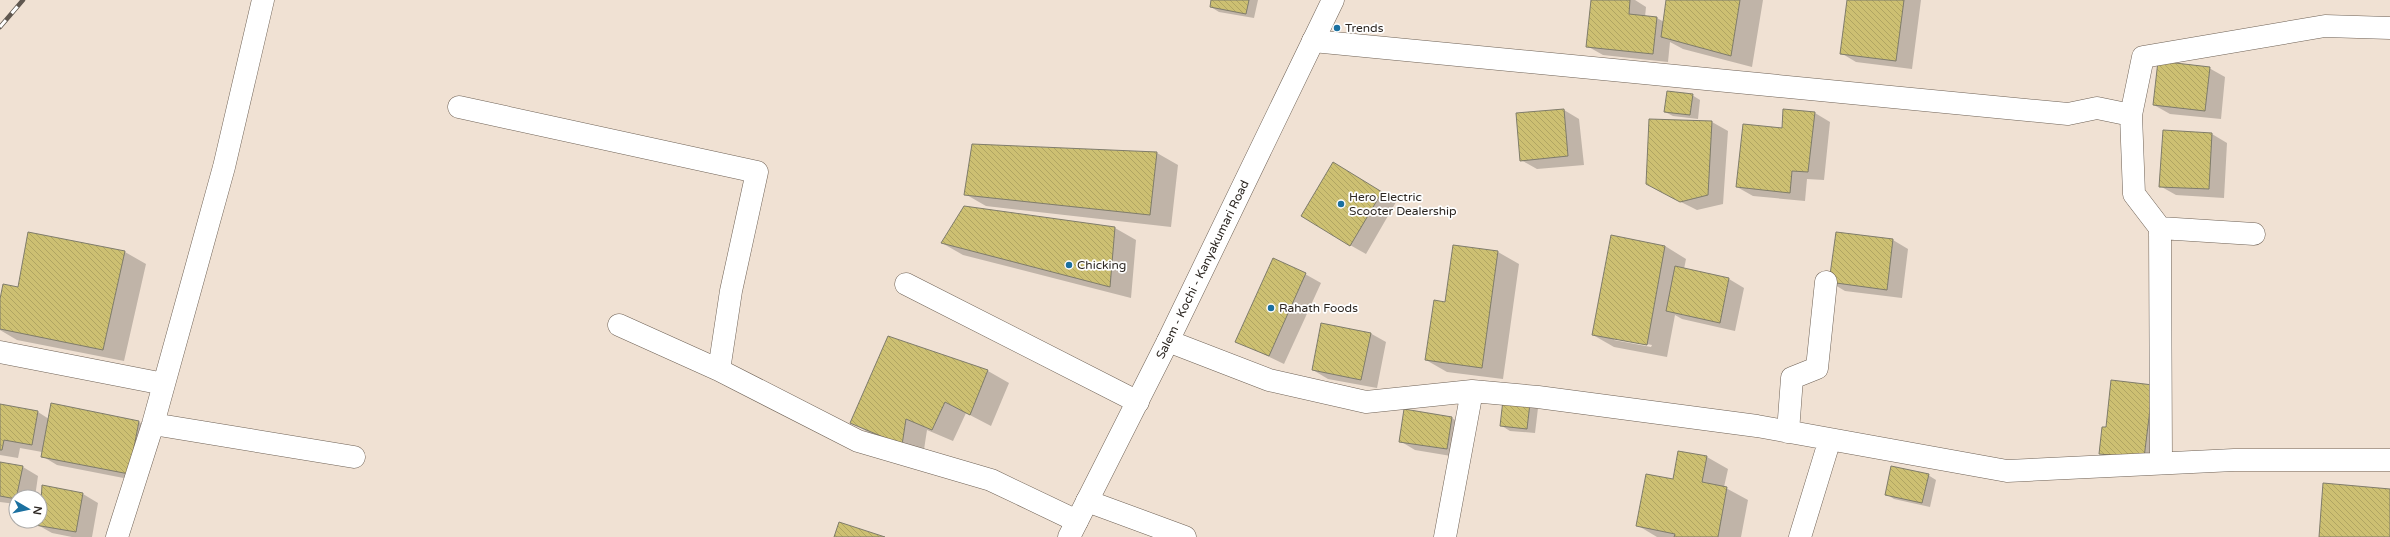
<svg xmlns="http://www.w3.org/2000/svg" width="2390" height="537" viewBox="0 0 2390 537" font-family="'Varela Round',sans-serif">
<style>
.shadow{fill:#0003;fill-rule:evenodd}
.building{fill:url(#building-back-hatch);stroke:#7f7c6b}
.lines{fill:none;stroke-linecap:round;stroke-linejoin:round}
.minor-casing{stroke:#6e6155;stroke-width:23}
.major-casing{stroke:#6e6155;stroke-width:23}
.minor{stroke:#fff;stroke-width:22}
.major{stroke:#fff;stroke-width:22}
.rail-casing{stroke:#5f574f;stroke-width:4.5}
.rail{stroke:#fff;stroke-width:3;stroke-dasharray:9;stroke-linecap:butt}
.poi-dot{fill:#1b70a0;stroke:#fff;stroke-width:1.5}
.labels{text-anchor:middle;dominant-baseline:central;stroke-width:3.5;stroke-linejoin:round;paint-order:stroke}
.poi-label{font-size:12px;fill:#2d2722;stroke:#fff;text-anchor:start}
.street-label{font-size:12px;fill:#2d2722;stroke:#fff}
</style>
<defs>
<pattern id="building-back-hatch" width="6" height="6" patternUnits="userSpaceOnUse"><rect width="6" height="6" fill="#cdc072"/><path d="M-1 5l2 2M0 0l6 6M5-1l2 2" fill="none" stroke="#b0a562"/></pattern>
</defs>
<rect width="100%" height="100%" fill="#f0e1d3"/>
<path class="shadow" d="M1212 0H1258L1254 18 1219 12 1211 7Z
M1592 0H1635L1646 7 1645 17 1657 18 1664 22 1667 0H1763L1752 67 1683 49 1670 42 1668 62 1603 55 1587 46Z
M1848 0H1921L1912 69 1856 62 1841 53Z
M2209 68 2225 77 2221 119 2170 114 2154 105Z
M1692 95 1700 100 1698 119 1673 116 1665 112Z
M1564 110 1579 119 1584 165 1537 169 1521 160Z
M1815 113 1830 122 1824 180 1807 179 1805 201 1753 196 1737 187 1782 129Z
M1650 120 1712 122 1728 131 1723 204 1697 210 1663 193Z
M2212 134 2227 143 2224 198 2176 195 2160 186Z
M973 145 1157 153 1178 165 1171 227 986 206 965 194Z
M1348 172 1396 202 1366 254 1350 245Z
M965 207 1115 228 1136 240 1131 298 963 255 942 243Z
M1836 233 1893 240 1908 249 1902 298 1845 291 1830 282Z
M29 234 125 252 146 264 124 361 17 340 0 330V305L19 288Z
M1665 246 1686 259 1684 269 1729 279 1744 288 1735 331 1682 319 1675 315 1667 357 1614 347 1593 335ZM1614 338 1652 345 1651 347 1614 340Z
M1498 252 1519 264 1503 379 1447 372 1426 360 1446 303Z
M1305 274 1321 283 1284 364 1237 341Z
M1370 333 1386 342 1377 388 1328 379 1313 370Z
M988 371 1009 383 991 426 966 413 953 441 927 430 923 456 873 435 852 423Z
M2152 386 2160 467 2116 462 2100 453 2107 428Z
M1530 404 1538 408 1535 433 1510 431 1502 426Z
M0 405 38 412 49 419 139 422 154 431 144 482 57 465 42 456V452L20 448 18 458 0 455Z
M1405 411 1452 418 1467 427 1463 458 1415 450 1400 441Z
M1679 452 1707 457 1728 469 1724 487 1748 500 1741 537H1657L1637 525 1674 480Z
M0 463 23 467 38 476 35 497H16V504L0 502Z
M1928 475 1936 480 1930 507 1894 499 1886 494Z
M43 487 83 494 98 503 92 537H72L52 533 36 524 37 521H40Z"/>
<path class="building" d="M1211 0H1249L1246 14 1210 7Z
M1591 0H1630L1629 14 1657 17 1653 54 1586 47Z
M1666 0H1740L1731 56 1661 37Z
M1847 0H1904L1896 61 1840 54Z
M2158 61 2210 67 2205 111 2153 105Z
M1667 91 1693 94 1690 115 1664 112Z
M1564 109 1568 156 1520 161 1516 113Z
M1783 109 1815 112 1808 172 1792 171 1790 193 1736 187 1743 124 1782 128Z
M1649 119 1712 121 1708 195 1680 202 1646 184Z
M2163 130 2212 133 2209 189 2159 187Z
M972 144 1157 152 1150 215 964 195Z
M1333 162 1382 192 1350 246 1301 216Z
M964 206 1115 227 1110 287 941 243Z
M28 232 125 251 103 350 0 329V299L3 284 18 287Z
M1836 232 1893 239 1887 290 1829 282Z
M1611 235 1665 246 1647 345 1592 335Z
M1453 245 1498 251 1482 368 1425 360 1434 300 1445 302Z
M1273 258 1306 273 1269 356 1235 342Z
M1675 266 1729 278 1720 323 1666 311Z
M1321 323 1371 333 1361 380 1312 370Z
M888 336 988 370 970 415 945 402 932 430 906 419 902 445 850 423Z
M2111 380 2153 385 2144 458 2099 454 2102 427H2106Z
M1503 400 1530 403 1527 429 1500 426Z
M51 403 139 421 129 474 41 457Z
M0 404 38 411 32 445 4 440 2 450H0Z
M1404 409 1452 417 1447 449 1399 442Z
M1678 451 1707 456 1702 482 1727 487 1718 537H1674L1675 534 1636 526 1646 474 1673 479Z
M0 462 23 466 16 499 0 496Z
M1891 466 1929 474 1922 503 1885 495Z
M2323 483 2390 489V537H2319Z
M42 485 83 493 76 532 35 525 36 521H40Z
M839 522 885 537H834Z"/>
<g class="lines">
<g class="minor-casing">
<path id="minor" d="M1313 41 2068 114 2097 108 2131 115 2143 57 2325 26 2390 28
M459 107 757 172 731 291 719 370
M2131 115 2134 194 2160 228 2161 463
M2160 228 2254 234
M906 284 1138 402
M619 325 719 370 858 441 991 480 1077 521
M1168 341 1269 380 1366 402 1472 391 1538 397 1757 426 2007 471 2234 460H2390
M0 352 164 384
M153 424 354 457
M1788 432 1792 378 1817 368 1826 282
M1087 501 1185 537
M117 537 153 424 224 167 263 0
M1445 537 1472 391
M1800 537 1830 439"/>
</g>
<g class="major-casing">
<g id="major">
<path id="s1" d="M1069 537 1168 341 1333 0"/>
</g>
</g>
<use href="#minor" class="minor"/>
<use href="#major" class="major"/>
<g class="rail-casing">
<path id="rail" d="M0 27 23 0"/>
</g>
<use href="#rail" class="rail"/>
</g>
<g class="poi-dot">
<circle cx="1337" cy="28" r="4"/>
<circle cx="1341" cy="204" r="4"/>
<circle cx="1069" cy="265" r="4"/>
<circle cx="1271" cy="308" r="4"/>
</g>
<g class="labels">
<g class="poi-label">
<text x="1345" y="28">Trends</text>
<text x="1349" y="197">Hero Electric<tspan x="1349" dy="14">Scooter Dealership</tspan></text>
<text x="1077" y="265">Chicking</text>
<text x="1279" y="308">Rahath Foods</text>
</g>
<g class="street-label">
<text stroke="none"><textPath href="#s1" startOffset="299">Salem - Kochi - Kanyakumari Road</textPath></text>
</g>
</g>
<g transform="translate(28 509) rotate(99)"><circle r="19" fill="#ffffff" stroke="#aba9a7"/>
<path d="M0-3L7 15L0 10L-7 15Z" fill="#1b70a0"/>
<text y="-6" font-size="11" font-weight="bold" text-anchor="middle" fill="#2d2722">N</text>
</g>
</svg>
